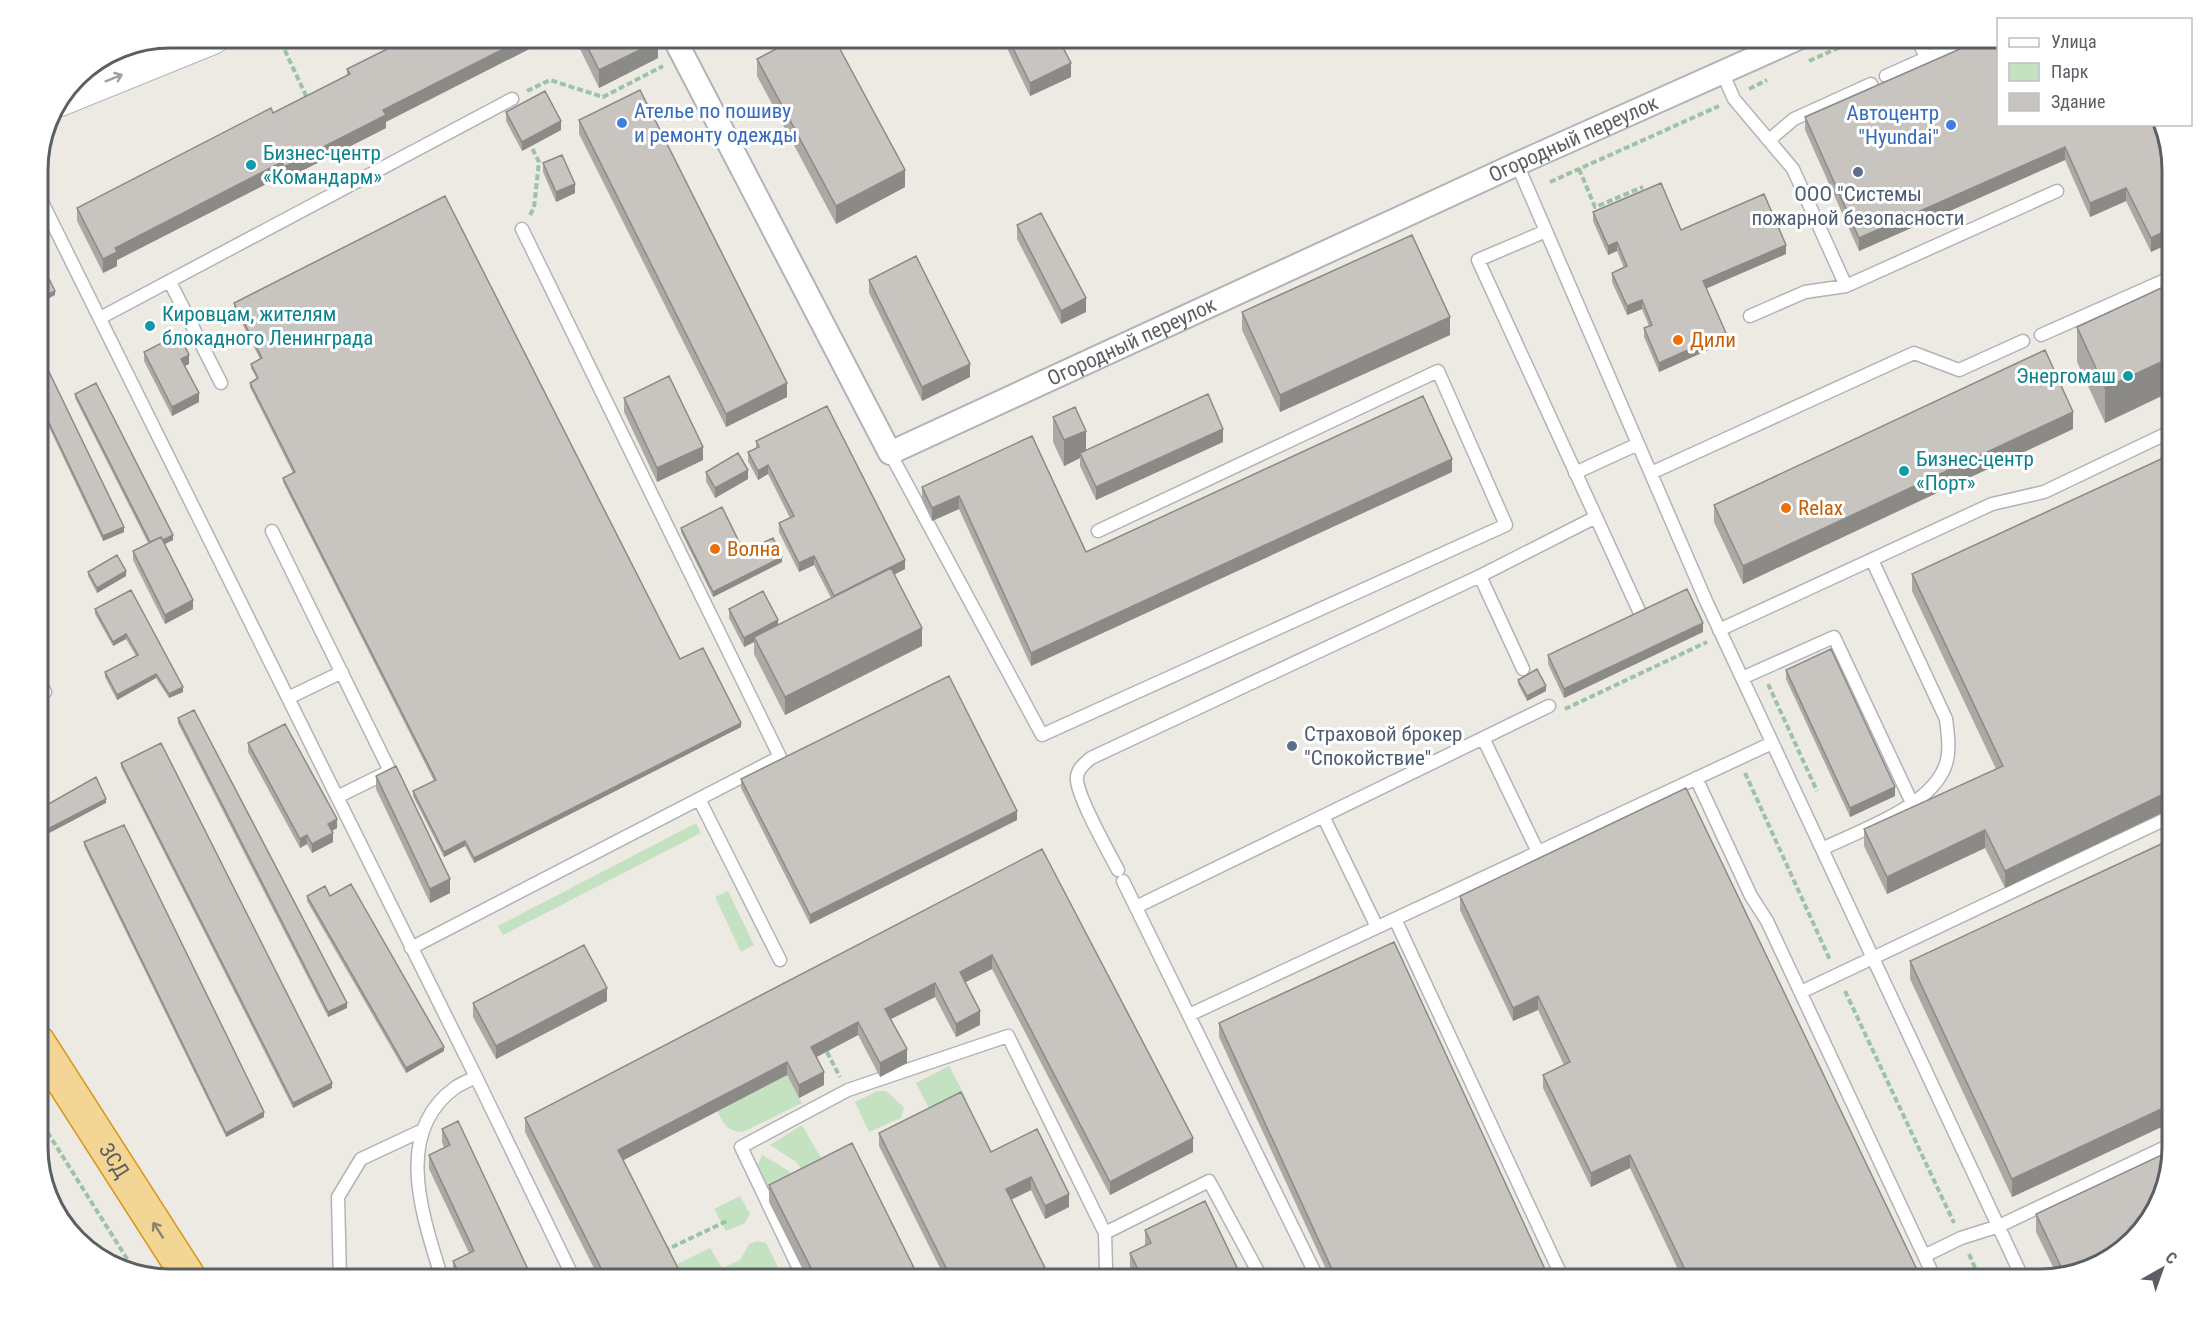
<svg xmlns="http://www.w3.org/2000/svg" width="2210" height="1317" viewBox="0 0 2210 1317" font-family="'Roboto Condensed',sans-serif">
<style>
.green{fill:#c4e2c2}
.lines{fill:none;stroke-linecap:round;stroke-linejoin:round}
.service-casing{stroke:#b1b4b7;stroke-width:15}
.minor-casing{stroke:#b1b4b7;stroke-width:26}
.secondary-casing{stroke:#b2b6ba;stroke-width:34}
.motorway-casing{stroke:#db9315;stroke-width:36}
.path{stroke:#9cc3a5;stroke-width:4;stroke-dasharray:6 3;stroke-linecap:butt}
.service{stroke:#fff;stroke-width:12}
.minor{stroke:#fff;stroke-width:22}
.secondary{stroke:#fff;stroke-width:32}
.motorway{stroke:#f3d694;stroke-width:33}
.tram{stroke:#b2b3b3;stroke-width:1.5}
.wall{fill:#aca9a5}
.shaded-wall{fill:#8c8a86}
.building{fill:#c8c5c0;stroke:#8c8a86;stroke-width:1.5}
.oneway{stroke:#9d9fa1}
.oneway2{stroke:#898372}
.shop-dot{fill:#3f7fe0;stroke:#fff;stroke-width:2}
.culture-dot{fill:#0f9aa8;stroke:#fff;stroke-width:2}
.service-dot{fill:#5c6f8a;stroke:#fff;stroke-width:2}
.food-dot{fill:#e8710a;stroke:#fff;stroke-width:2}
.labels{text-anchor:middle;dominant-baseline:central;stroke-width:6;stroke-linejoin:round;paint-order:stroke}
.shop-label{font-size:21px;fill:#366cbe;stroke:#fff;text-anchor:start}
.street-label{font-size:21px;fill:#5b5f63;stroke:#fff}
.culture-label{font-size:21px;fill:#0d838f;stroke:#fff;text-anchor:start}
.service-label{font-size:21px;fill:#4e5e75;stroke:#fff}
.food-label{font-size:21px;fill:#c56008;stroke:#fff;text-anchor:start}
.rim{fill:none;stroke:#5b5f63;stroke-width:3}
</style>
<rect width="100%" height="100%" fill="#edeae3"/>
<path class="green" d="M696 823 701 833 699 834 503 935 498 926Z
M728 891 754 945 741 952 715 897Z
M949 1066 967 1100 933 1117 916 1083Z
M787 1075 802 1103 743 1132C726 1131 725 1125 717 1111Z
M877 1091H886L904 1107 901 1118 869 1132 855 1102Z
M802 1125 829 1172 811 1181 796 1162 770 1145Z
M762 1155 789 1171 798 1188 769 1202 756 1169Z
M740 1196 750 1214 745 1223 726 1231 714 1209Z
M757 1241 766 1243 778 1267 775 1276 770 1279H678L671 1267 710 1248 722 1268 740 1260 749 1244Z"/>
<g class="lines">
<g class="service-casing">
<path id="service" d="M1916 38 1927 58
M1722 72 1734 99 1793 169 1846 286
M1886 76 1971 38
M1769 140 1794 119 1871 84
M1517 164 1706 601 2023 1279
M38 194 476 1077 574 1279
M1546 231 1478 260 1640 613
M170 282 221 383
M1750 316 1805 292 1846 286 2057 191
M100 318 512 99
M2041 335 2172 277
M890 453 1042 735 1506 525 1438 371 1098 531
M1575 473 1638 444
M1651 473 1914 353 1959 370 2023 341
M272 531 390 771 337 797
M1480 576 1523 669
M1719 630 1992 504 2044 492 2172 431
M1742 678 1834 637 1913 805
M38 681 45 692
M288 698 342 672
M1483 738 1538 852
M1696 778 1751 896 1767 921 1935 1279
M699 799 780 960
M1323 816 1377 927
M1822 849C1859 831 1927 808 1944 769 1951 754 1948 735 1946 719L1872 560
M1118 870C1108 851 1078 798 1077 780 1076 770 1084 764 1091 758L1480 576 1596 517
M1123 881 1318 1279
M1136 907 1549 706
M1395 919 1563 1279
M411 948 780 757 522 229
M1801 992 2172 816
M1189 1015 1772 743
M1105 1233 1209 1181 1262 1279
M1924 1256 1961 1238 1999 1226 2172 1144
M340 1279 338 1197 361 1159 423 1130
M442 1279C424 1219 391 1133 456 1087 462 1083 470 1080 476 1077
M804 1279 741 1147 848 1090 1008 1036 1105 1233 1106 1269 1111 1279"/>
</g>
<g class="minor-casing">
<g id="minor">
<path id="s1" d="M674 38 890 453 1517 164 1799 38"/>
</g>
</g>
<g class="secondary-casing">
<path id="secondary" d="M60 100 213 38"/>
</g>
<g class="motorway-casing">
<g id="motorway">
<path id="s2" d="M38 1042 190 1279"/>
</g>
</g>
<path class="path" d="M281 42 308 100
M1809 61 1860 38
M1749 89 1767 80
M527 91 550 80 603 97 663 66
M1579 169 1595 207 1643 187
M1550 182 1719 106
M530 215 534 208 539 162 531 146
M1768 684 1817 791
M1565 709 1707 642
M1745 773 1830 960
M1845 991 1954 1223
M827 1052 840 1077
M38 1117 134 1270
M664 1251 729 1220
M1969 1254 1980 1279"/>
<use href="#service" class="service"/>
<use href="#minor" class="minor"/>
<use href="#secondary" class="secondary"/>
<use href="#motorway" class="motorway"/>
<path class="tram" d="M75 78 169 38"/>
</g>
<path class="wall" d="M577 38H657L658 58 599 88 577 43Z
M1002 38H1058L1071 77 1030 96Z
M1985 38 2172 162V242L2151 252 2126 201 2090 217 2065 160 1859 251 1805 130V117Z
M757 59 905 187 836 224 757 76Z
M347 69 386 122V128L284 180 282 176 117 260V266L103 273 77 221V208L273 113 347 75Z
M506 112 561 130 522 151 506 121Z
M579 120 787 397 726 427 579 134Z
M543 163 575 193 556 202 543 172Z
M1593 212 1681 230 1786 254 1706 288 1726 342 1659 372 1644 337V328L1649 326 1642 309 1627 315 1612 282V273L1624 268 1617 251 1608 255 1593 221Z
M1017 225 1086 312 1061 324 1017 239Z
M869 280 970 377 922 401 869 293Z
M2172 283V391L2105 423 2077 362V327Z
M234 303 680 659 741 727 474 863 465 846 444 857 413 796V791L434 781 283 482V478L293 473 250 387V383L257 379 251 368V364L260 359 234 307Z
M1242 312 1450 335 1280 412 1242 330Z
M38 349 124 532 103 541 38 404Z
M144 352 189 364 184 366 199 402 172 416 144 361Z
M75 394 173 540 165 544 193 609 165 624 133 560V551L148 543 75 398Z
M624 398 703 460 657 482 624 412Z
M1053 417 1086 450 1223 442 1096 500 1080 466V458L1064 466 1053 442Z
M2073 429 1743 584 1714 522V505Z
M1032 436 1086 552 1452 472 1031 666 959 509 932 521 922 500V487Z
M756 441 905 569 894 575 922 646 785 715 754 654V642L744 647 729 618V609L778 624 831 598 814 565 799 572 779 532V523L790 518 768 474 758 480 748 461V452L756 448Z
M2172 454V808L2005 888 1985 848 1887 894 1864 846V829L1996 769 1912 591V574Z
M706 472 748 479 715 498 706 481Z
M681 528 744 552 782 562 713 597 681 532Z
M88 572 126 576 97 593 88 576Z
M131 590 183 692 169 698 156 678 117 700 105 677V672L136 656 126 639 113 646 95 614V609Z
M1703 632 1564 698 1548 664V655Z
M1786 670 1895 796 1850 817 1786 679Z
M1518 680 1546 691 1527 701 1518 684Z
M178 718 347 1008 328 1017 178 723Z
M248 743 337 828 332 831 333 842 312 853 307 844 300 848 248 752Z
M121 763 332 1088 293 1108 121 767Z
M376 776 450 893 430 903 376 789Z
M741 779 1017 820 810 924 741 788Z
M2172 839V1122L2012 1197 1910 979V961Z
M84 842 264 1117 226 1137 84 846Z
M1042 849 1193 1152 1110 1195 992 969 965 982 980 1025 956 1037 935 997 891 1019 907 1063 880 1077 858 1035 816 1057 824 1085 799 1098 787 1075 623 1160 684 1280H600L525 1132V1118Z
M307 896H330L444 1051 406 1073 307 901Z
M1460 896 1922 1280H1683L1630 1168 1591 1187 1543 1088V1075L1564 1065 1538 1010 1513 1021 1460 910Z
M607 1001 496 1059 473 1017V1003Z
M1219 1023 1550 1280H1331L1219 1037Z
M442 1129 533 1280H456L453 1274V1261L469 1253 429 1169V1155L444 1148 442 1142Z
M1037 1129 1069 1207 1045 1219 1031 1190 1011 1200 1051 1280H946L879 1146V1133L991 1152Z
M769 1185 920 1280H808L769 1202Z
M2036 1214 2106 1262 2057 1275 2036 1232Z
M1145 1230 1243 1280H1134L1130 1271V1253L1145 1246Z"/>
<path class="shaded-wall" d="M525 38H551L386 122V128L284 180V167L383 110Z
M658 41V58L599 88V70Z
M1071 63V77L1030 96V83Z
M561 121V130L522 151V142Z
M2065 147V160L1859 251V238Z
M282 162V176L117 260V266L103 273V259L115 248Z
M905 170V187L836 224V206Z
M575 184V193L556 202V192Z
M2126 188V201L2090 217V203Z
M2172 228V242L2151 252V238Z
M1617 242V251L1608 255V246Z
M1786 245V254L1703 290V281Z
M55 291V295L38 304V299Z
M1086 298V312L1061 324V311Z
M1642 300V309L1627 315V306Z
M1450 317V335L1280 412V395Z
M1726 333V342L1659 372V363Z
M189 355V364L181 368V359Z
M2172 357V391L2105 423V388Z
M970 364V377L922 401V387Z
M787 383V397L726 427V414Z
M199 393V402L172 416V407Z
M2073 412V429L1743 584V566Z
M1223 429V442L1096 500V487Z
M1086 431V456L1080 453V458L1064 466V440Z
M703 447V460L657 482V468Z
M1452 459V472L1031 666V653Z
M768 465V474L758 480V471Z
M748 470V479L715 498V488Z
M959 496V509L932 521V508Z
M124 527V532L103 541V536Z
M173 535V540L152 550V546Z
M814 556V565L799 572V563Z
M782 557V562L713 597V592Z
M905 560V569L834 605V596Z
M126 571V576L97 593V588Z
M193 600V609L165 624V615Z
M778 620V630L754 637V642L744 647V638Z
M1703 623V632L1564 698V689Z
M922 628V646L785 715V697Z
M126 634V639L113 646V642Z
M156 674V678L117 700V695Z
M1546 686V691L1527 701V696Z
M183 687V692L169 698V694Z
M741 723V727L474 863V858Z
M48 740V745L38 750V746Z
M44 767V772L38 775V770Z
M1895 787V796L1850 817V808Z
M2172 790V808L2005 888V871Z
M106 799V803L38 839V834Z
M1017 811V820L810 924V915Z
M337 819V828L328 833V824Z
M1985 830V848L1887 894V877Z
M333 833V842L312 853V844Z
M307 835V844L300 848V839Z
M465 841V846L444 857V852Z
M450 879V893L430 903V889Z
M992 955V969L960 985V972Z
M935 983V997L885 1022V1009Z
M607 988V1001L496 1059V1046Z
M1538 996V1010L1513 1021V1008Z
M347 1003V1008L328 1017V1012Z
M980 1011V1025L956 1037V1024Z
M858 1022V1035L811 1060V1047Z
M444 1047V1051L406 1073V1068Z
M907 1049V1063L880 1077V1063Z
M787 1062V1075L618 1163V1150Z
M824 1072V1085L799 1098V1085Z
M332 1083V1088L293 1108V1103Z
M2172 1104V1122L2012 1197V1179Z
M264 1112V1117L226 1137V1133Z
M1193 1138V1152L1110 1195V1182Z
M1630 1155V1168L1591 1187V1173Z
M1031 1177V1190L1006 1202V1189Z
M1069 1194V1207L1045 1219V1206Z"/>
<path class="building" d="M409 38H525L383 110 386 115 284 167 282 162 115 248 117 252 103 259 77 208 271 108 273 113 350 74 347 69Z
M583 38H657L658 41 599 70Z
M797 38H834L905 170 836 206 757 59Z
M1008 38H1058L1071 63 1030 83Z
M1985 38H1998V124H2161L2172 162V228L2151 238 2126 188 2090 203 2065 147 1859 238 1805 117Z
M640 90 787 383 726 414 579 120Z
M545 91 561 121 522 142 506 112Z
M562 155 575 184 556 192 543 163Z
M1661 183 1681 230 1764 194 1786 245 1703 281 1726 333 1659 363 1644 328 1652 325 1642 300 1627 306 1612 273 1627 266 1617 242 1608 246 1593 212Z
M445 196 680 659 703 648 741 723 474 858 465 841 444 852 413 791 436 780 283 478 295 472 250 383 258 378 251 364 262 358 234 303Z
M1041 213 1086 298 1061 311 1017 225Z
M1412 235 1450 317 1280 395 1242 312Z
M916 256 970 364 922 387 869 280Z
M38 257 55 291 38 299Z
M2172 283V357L2105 388 2077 327Z
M179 334 189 355 181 359 199 393 172 407 144 352Z
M38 349 124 527 103 536 38 400Z
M2045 350 2073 412 1743 566 1714 505Z
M669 376 703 447 657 468 624 398Z
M96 383 173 535 163 540 161 537 150 542 75 394Z
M1208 394 1223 429 1096 487 1080 453Z
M1423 396 1452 459 1031 653 959 496 932 508 922 487 1032 436 1086 552Z
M827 406 905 560 834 596 814 556 799 563 779 523 794 516 768 465 758 471 748 452 759 447 756 441Z
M1075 407 1086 431 1064 440 1053 417Z
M738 453 748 470 715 488 706 472Z
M2172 454V790L2005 871 1985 830 1887 877 1864 829 2003 766 1912 574Z
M722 507 744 552 773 538 782 557 713 592 681 528Z
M161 537 193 600 165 615 133 551Z
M117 555 126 571 97 588 88 572Z
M891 568 922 628 785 697 754 637Z
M1687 589 1703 623 1564 689 1548 655Z
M131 590 183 687 169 694 156 674 117 695 105 672 138 655 126 634 113 642 95 609Z
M763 591 778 620 744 638 729 609Z
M1831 649 1895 787 1850 808 1786 670Z
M1537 669 1546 686 1527 696 1518 680Z
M949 676 1017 811 810 915 741 779Z
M194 710 347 1003 328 1012 178 718Z
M38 722H39L48 740 38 746Z
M285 724 337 819 328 824 333 833 312 844 307 835 300 839 248 743Z
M161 743 332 1083 293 1103 121 763Z
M38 756 44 767 38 770Z
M396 766 450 879 430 889 376 776Z
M96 777 106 799 38 834V810Z
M1686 788 1922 1280H1690L1630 1155 1591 1173 1543 1075 1570 1062 1538 996 1513 1008 1460 896Z
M124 825 264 1112 226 1133 84 842Z
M2172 839V1104L2012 1179 1910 961Z
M1042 849 1193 1138 1110 1182 992 955 960 972 980 1011 956 1024 935 983 885 1009 907 1049 880 1063 858 1022 811 1047 824 1072 799 1085 787 1062 618 1150 684 1280H607L525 1118Z
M351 884 444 1047 406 1068 307 896 325 886 330 896Z
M1394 942 1550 1280H1337L1219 1023Z
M584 945 607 988 496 1046 473 1003Z
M961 1092 991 1152 1037 1129 1069 1194 1045 1206 1031 1177 1006 1189 1051 1280H952L879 1133Z
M458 1121 533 1280H462L453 1261 474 1251 429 1155 450 1145 442 1129Z
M852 1143 920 1280H817L769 1185Z
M2172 1150 2155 1214 2106 1262 2064 1273 2036 1214Z
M1205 1201 1243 1280H1143L1130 1253 1151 1243 1145 1230Z"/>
<defs><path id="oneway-shaft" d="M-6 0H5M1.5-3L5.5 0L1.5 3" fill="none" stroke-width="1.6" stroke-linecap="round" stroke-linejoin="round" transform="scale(1.5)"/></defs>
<use class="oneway" href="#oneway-shaft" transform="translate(114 78) rotate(-22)"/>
<use class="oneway2" href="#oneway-shaft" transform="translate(158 1230) rotate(-123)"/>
<g class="shop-dot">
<circle cx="622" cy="123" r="6"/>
<circle cx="1951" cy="125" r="6"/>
</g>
<g class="culture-dot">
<circle cx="251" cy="165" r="6"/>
<circle cx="150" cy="326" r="6"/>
<circle cx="2128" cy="376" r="6"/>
<circle cx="1904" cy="471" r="6"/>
</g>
<g class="service-dot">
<circle cx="1858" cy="172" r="6"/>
<circle cx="1292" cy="746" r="6"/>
</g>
<g class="food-dot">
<circle cx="1678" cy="340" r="6"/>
<circle cx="1786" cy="508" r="6"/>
<circle cx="715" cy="549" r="6"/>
</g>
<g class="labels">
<g class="shop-label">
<text x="634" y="111">Ателье по пошиву<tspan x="634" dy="24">и ремонту одежды</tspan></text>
<text x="1939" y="113" text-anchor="end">Автоцентр<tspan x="1939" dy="24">"Hyundai"</tspan></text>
</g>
<g class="street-label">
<text stroke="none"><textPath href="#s1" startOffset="1220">Огородный переулок</textPath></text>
<text stroke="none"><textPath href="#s1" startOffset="734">Огородный переулок</textPath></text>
<text stroke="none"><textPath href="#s2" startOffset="141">ЗСД</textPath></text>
</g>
<g class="culture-label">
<text x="263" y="153">Бизнес-центр<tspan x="263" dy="24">«Командарм»</tspan></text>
<text x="162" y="314">Кировцам, жителям<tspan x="162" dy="24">блокадного Ленинграда</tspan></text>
<text x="2116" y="376" text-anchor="end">Энергомаш</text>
<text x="1916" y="459">Бизнес-центр<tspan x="1916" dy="24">«Порт»</tspan></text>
</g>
<g class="service-label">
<text x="1858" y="194">ООО "Системы<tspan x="1858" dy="24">пожарной безопасности</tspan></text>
<text x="1304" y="734" text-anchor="start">Страховой брокер<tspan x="1304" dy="24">"Спокойствие"</tspan></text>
</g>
<g class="food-label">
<text x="1690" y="340">Дили</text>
<text x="1798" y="508">Relax</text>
<text x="727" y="549">Волна</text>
</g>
</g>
<path d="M0 0H2210V1317H0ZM170 48H2040A122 122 0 0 1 2162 170V1147A122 122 0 0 1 2040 1269H170A122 122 0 0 1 48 1147V170A122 122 0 0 1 170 48Z" fill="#fff" fill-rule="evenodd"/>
<path class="rim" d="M170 48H2040A122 122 0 0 1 2162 170V1147A122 122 0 0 1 2040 1269H170A122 122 0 0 1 48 1147V170A122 122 0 0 1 170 48Z"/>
<rect x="1997" y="18" width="195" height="108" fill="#ffffff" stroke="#bdbfc1" stroke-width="1.5"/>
<rect x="2009" y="38" width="30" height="9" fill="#ffffff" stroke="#bdbfc1" stroke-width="1.5"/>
<text x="2051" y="48" font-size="18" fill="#5b5f63">Улица</text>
<rect x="2009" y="63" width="30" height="18" fill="#c4e2c2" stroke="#bdbfc1" stroke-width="1.5"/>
<text x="2051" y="78" font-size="18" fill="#5b5f63">Парк</text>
<rect x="2009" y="93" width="30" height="18" fill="#c8c5c0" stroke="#bdbfc1" stroke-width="1.5"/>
<text x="2051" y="108" font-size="18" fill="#5b5f63">Здание</text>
<g transform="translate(2162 1269) rotate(40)" stroke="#ffffff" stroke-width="4.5" paint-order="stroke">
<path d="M0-4.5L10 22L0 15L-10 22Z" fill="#5b5f63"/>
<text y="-9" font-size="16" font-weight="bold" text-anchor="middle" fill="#5b5f63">С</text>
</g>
</svg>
